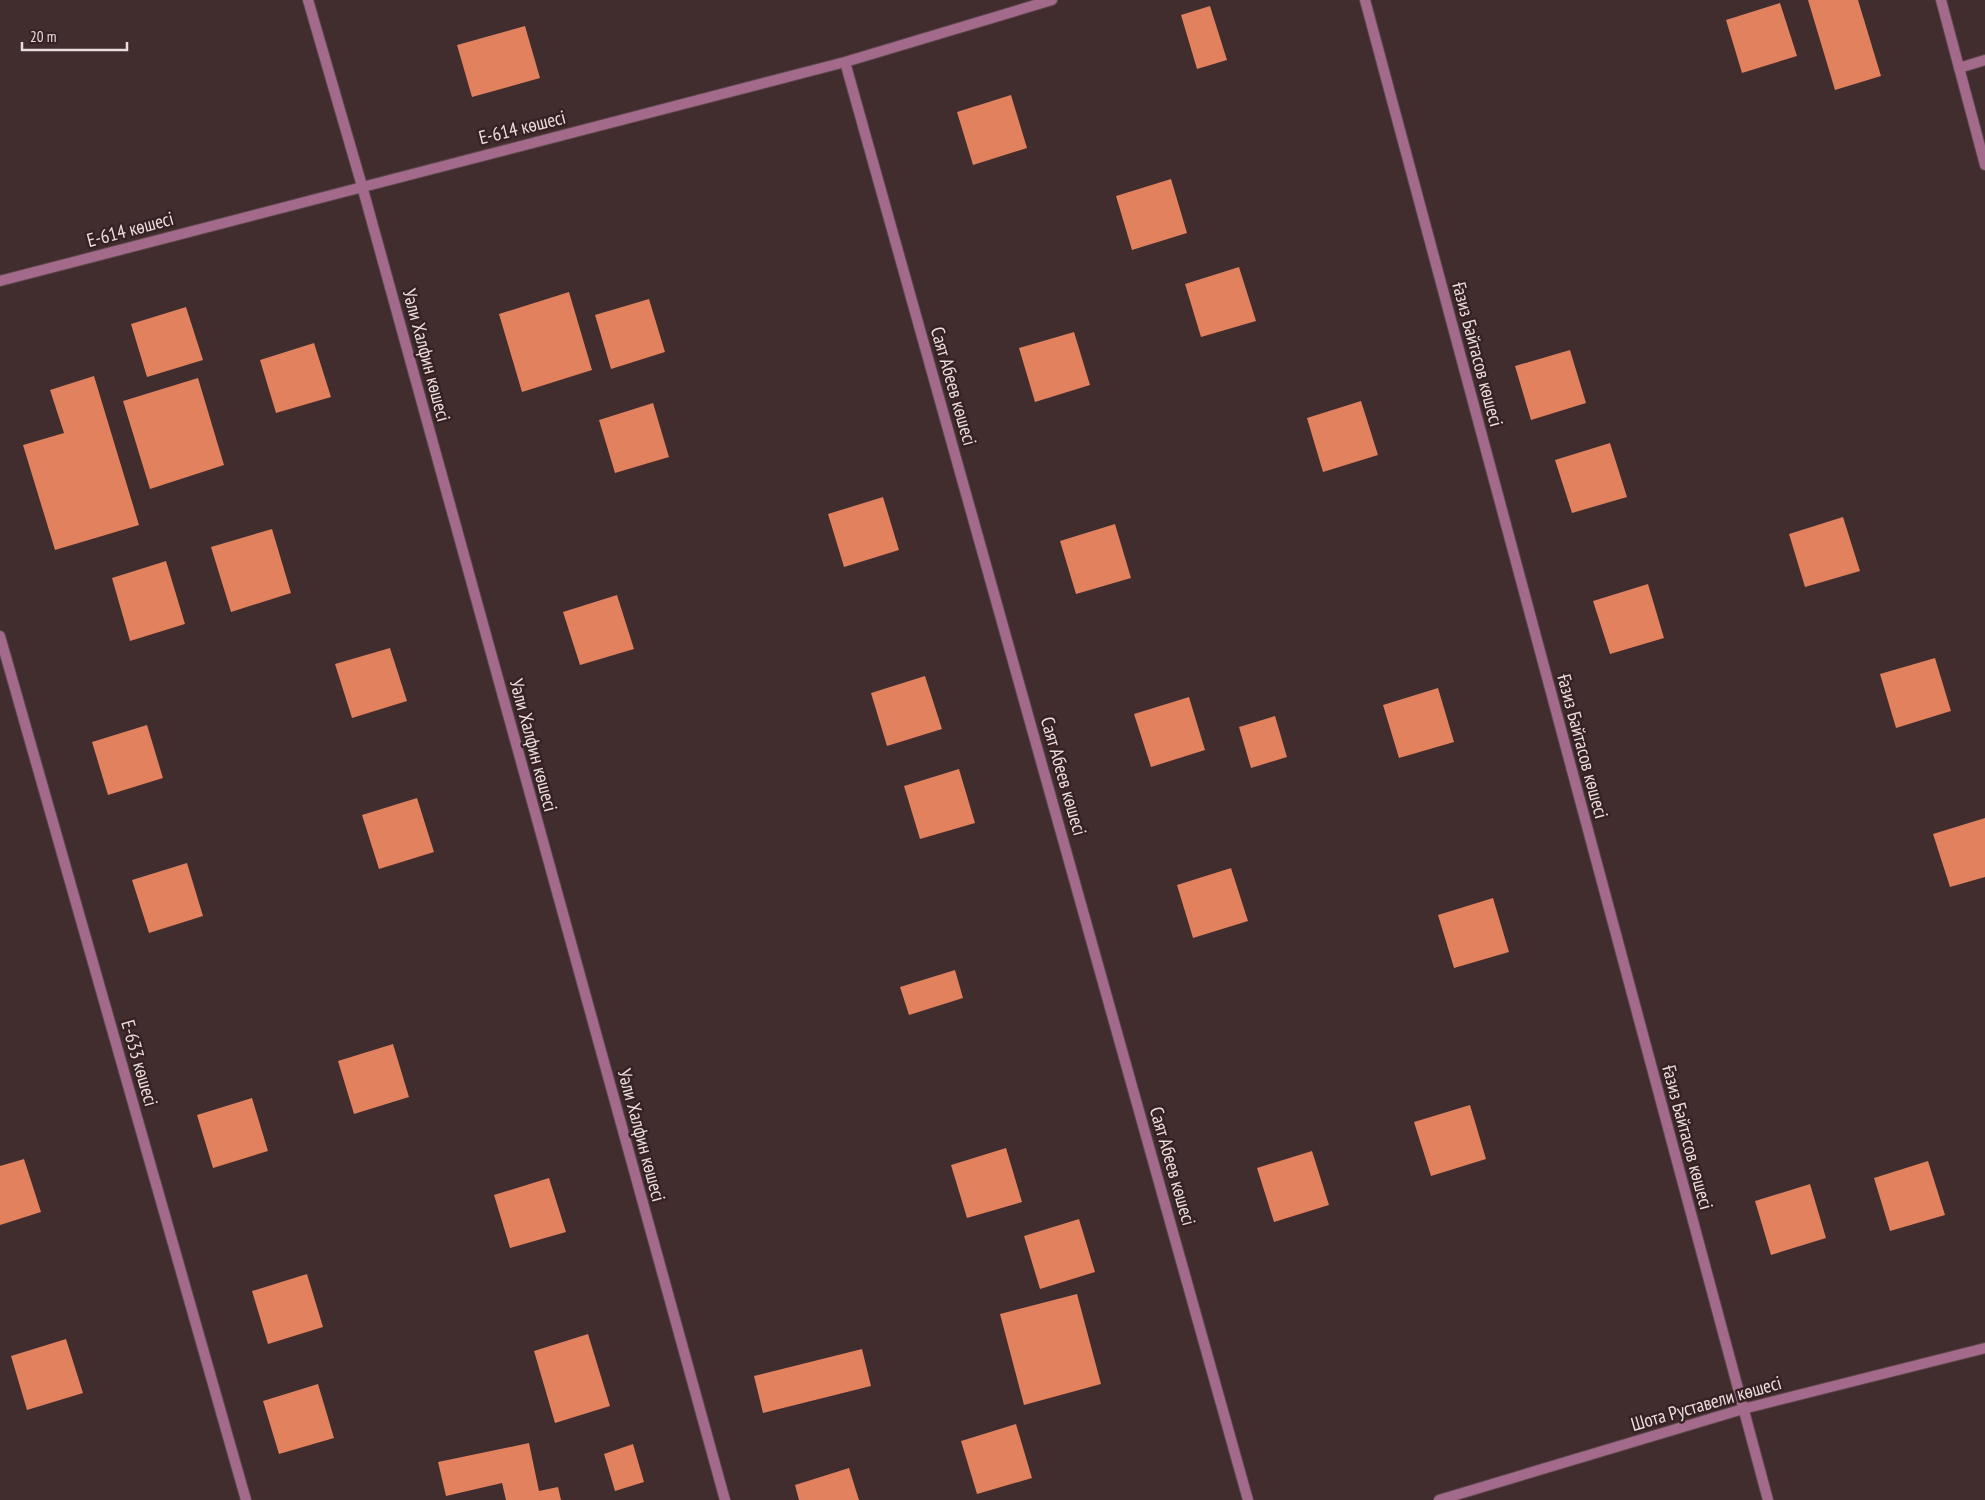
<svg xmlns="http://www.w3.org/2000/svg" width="1985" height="1500" viewBox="0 0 1985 1500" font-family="'PT Sans Narrow',sans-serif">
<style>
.building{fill:#e2815e}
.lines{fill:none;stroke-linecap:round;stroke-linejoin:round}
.minor-casing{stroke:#5c484a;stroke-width:12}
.tertiary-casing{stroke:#5c484a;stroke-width:12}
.minor{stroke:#a36a8c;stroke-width:10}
.tertiary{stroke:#a36a8c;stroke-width:10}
.labels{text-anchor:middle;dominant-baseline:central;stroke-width:5;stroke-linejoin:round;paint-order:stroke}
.street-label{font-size:19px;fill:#ebdcde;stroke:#362224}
</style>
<rect width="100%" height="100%" fill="#412c2e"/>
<path class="building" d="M1808 0H1858L1881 76 1835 90Z
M1780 3 1797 56 1742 73 1726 20Z
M1210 6 1227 60 1197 69 1181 15Z
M525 26 540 78 472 97 457 45Z
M1011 95 1027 148 973 165 957 112Z
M1171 179 1187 233 1132 250 1116 196Z
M1239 267 1256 321 1201 337 1185 284Z
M569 292 592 370 522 392 499 314Z
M649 299 665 352 611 369 595 315Z
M186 307 203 360 147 377 131 324Z
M1074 332 1090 385 1035 402 1019 348Z
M314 343 331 397 276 413 260 360Z
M1570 350 1586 403 1531 420 1515 366Z
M94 376 139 525 55 550 23 445 64 433 50 390Z
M198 378 224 465 150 489 123 401Z
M1361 401 1378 455 1323 472 1307 418Z
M653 403 669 457 615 473 599 420Z
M1610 443 1627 497 1572 513 1555 460Z
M883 497 899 550 844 567 828 514Z
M1843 517 1860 571 1805 587 1789 534Z
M1115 524 1131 578 1076 594 1060 541Z
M272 529 291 593 231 612 211 547Z
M166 561 185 624 130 641 112 578Z
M1648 584 1664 638 1610 654 1593 601Z
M617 595 634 649 580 665 563 612Z
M390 648 407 701 352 718 335 664Z
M1935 658 1951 711 1896 728 1880 674Z
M925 676 942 729 887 746 871 693Z
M1438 688 1454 742 1399 758 1383 705Z
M1189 697 1205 750 1151 767 1134 714Z
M1275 716 1287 757 1251 768 1239 727Z
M147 725 163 778 108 795 92 742Z
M959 769 975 823 920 839 904 786Z
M417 798 434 852 379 869 362 815Z
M1985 818V877L1950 887 1933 834Z
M187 863 203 916 149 933 132 880Z
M1231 868 1248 921 1193 938 1177 885Z
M1493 898 1509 952 1454 968 1438 915Z
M955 970 963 998 909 1015 900 987Z
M393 1044 409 1097 354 1114 338 1061Z
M252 1098 268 1151 213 1168 197 1115Z
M1470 1105 1486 1159 1431 1176 1414 1122Z
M1006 1148 1022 1202 967 1218 951 1165Z
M1312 1151 1329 1205 1274 1222 1257 1168Z
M24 1159 41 1212 0 1225V1166Z
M1928 1161 1945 1215 1890 1231 1874 1178Z
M549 1178 566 1232 510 1248 494 1195Z
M1810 1184 1826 1238 1771 1255 1755 1201Z
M1079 1219 1095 1272 1040 1289 1024 1236Z
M307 1274 323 1327 268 1344 252 1291Z
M1077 1294 1101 1384 1024 1405 1000 1314Z
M588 1334 610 1406 555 1423 534 1351Z
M66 1339 83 1393 27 1410 11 1356Z
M862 1349 871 1386 763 1413 754 1376Z
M318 1384 334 1438 279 1454 263 1401Z
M1016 1424 1032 1478 977 1494 961 1441Z
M529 1443 539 1491 558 1487 561 1500H506L502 1483 446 1496 438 1462Z
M633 1444 644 1482 615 1491 604 1454Z
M849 1468 859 1500H799L795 1485Z"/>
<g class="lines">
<g class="minor-casing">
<path id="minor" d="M308 0 362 186 725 1500
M1365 0 1768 1500
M845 62 1248 1500
M1959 68 1985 60
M0 281 845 62 1052 0
M0 636 246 1500
M1439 1500 1743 1409 1985 1348"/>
</g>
<g class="tertiary-casing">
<path id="tertiary" d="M1941 0 1985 165"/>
</g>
<use href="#minor" class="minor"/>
<use href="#tertiary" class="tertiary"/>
</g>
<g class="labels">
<g class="street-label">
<text transform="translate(522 127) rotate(-14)">Е-614 көшесі</text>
<text transform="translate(130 229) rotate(-15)">Е-614 көшесі</text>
<text transform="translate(1478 354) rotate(75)">Ғазиз Байтасов көшесі</text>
<text transform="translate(427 355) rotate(75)">Уәли Халфин көшесі</text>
<text transform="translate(954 386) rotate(74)">Саят Абеев көшесі</text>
<text transform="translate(534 745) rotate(75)">Уәли Халфин көшесі</text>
<text transform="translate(1583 746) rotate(75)">Ғазиз Байтасов көшесі</text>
<text transform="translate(1064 776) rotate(74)">Саят Абеев көшесі</text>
<text transform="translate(140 1063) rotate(74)">Е-633 көшесі</text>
<text transform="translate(642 1135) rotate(75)">Уәли Халфин көшесі</text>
<text transform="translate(1688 1137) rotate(75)">Ғазиз Байтасов көшесі</text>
<text transform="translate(1173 1166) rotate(74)">Саят Абеев көшесі</text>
<text transform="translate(1706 1403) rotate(-16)">Шота Руставели көшесі</text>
</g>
</g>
<path d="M22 42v8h105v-8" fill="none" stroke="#ebdcde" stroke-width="2.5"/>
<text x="30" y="42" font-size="15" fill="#ebdcde" stroke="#362224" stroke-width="4" paint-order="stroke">20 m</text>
</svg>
